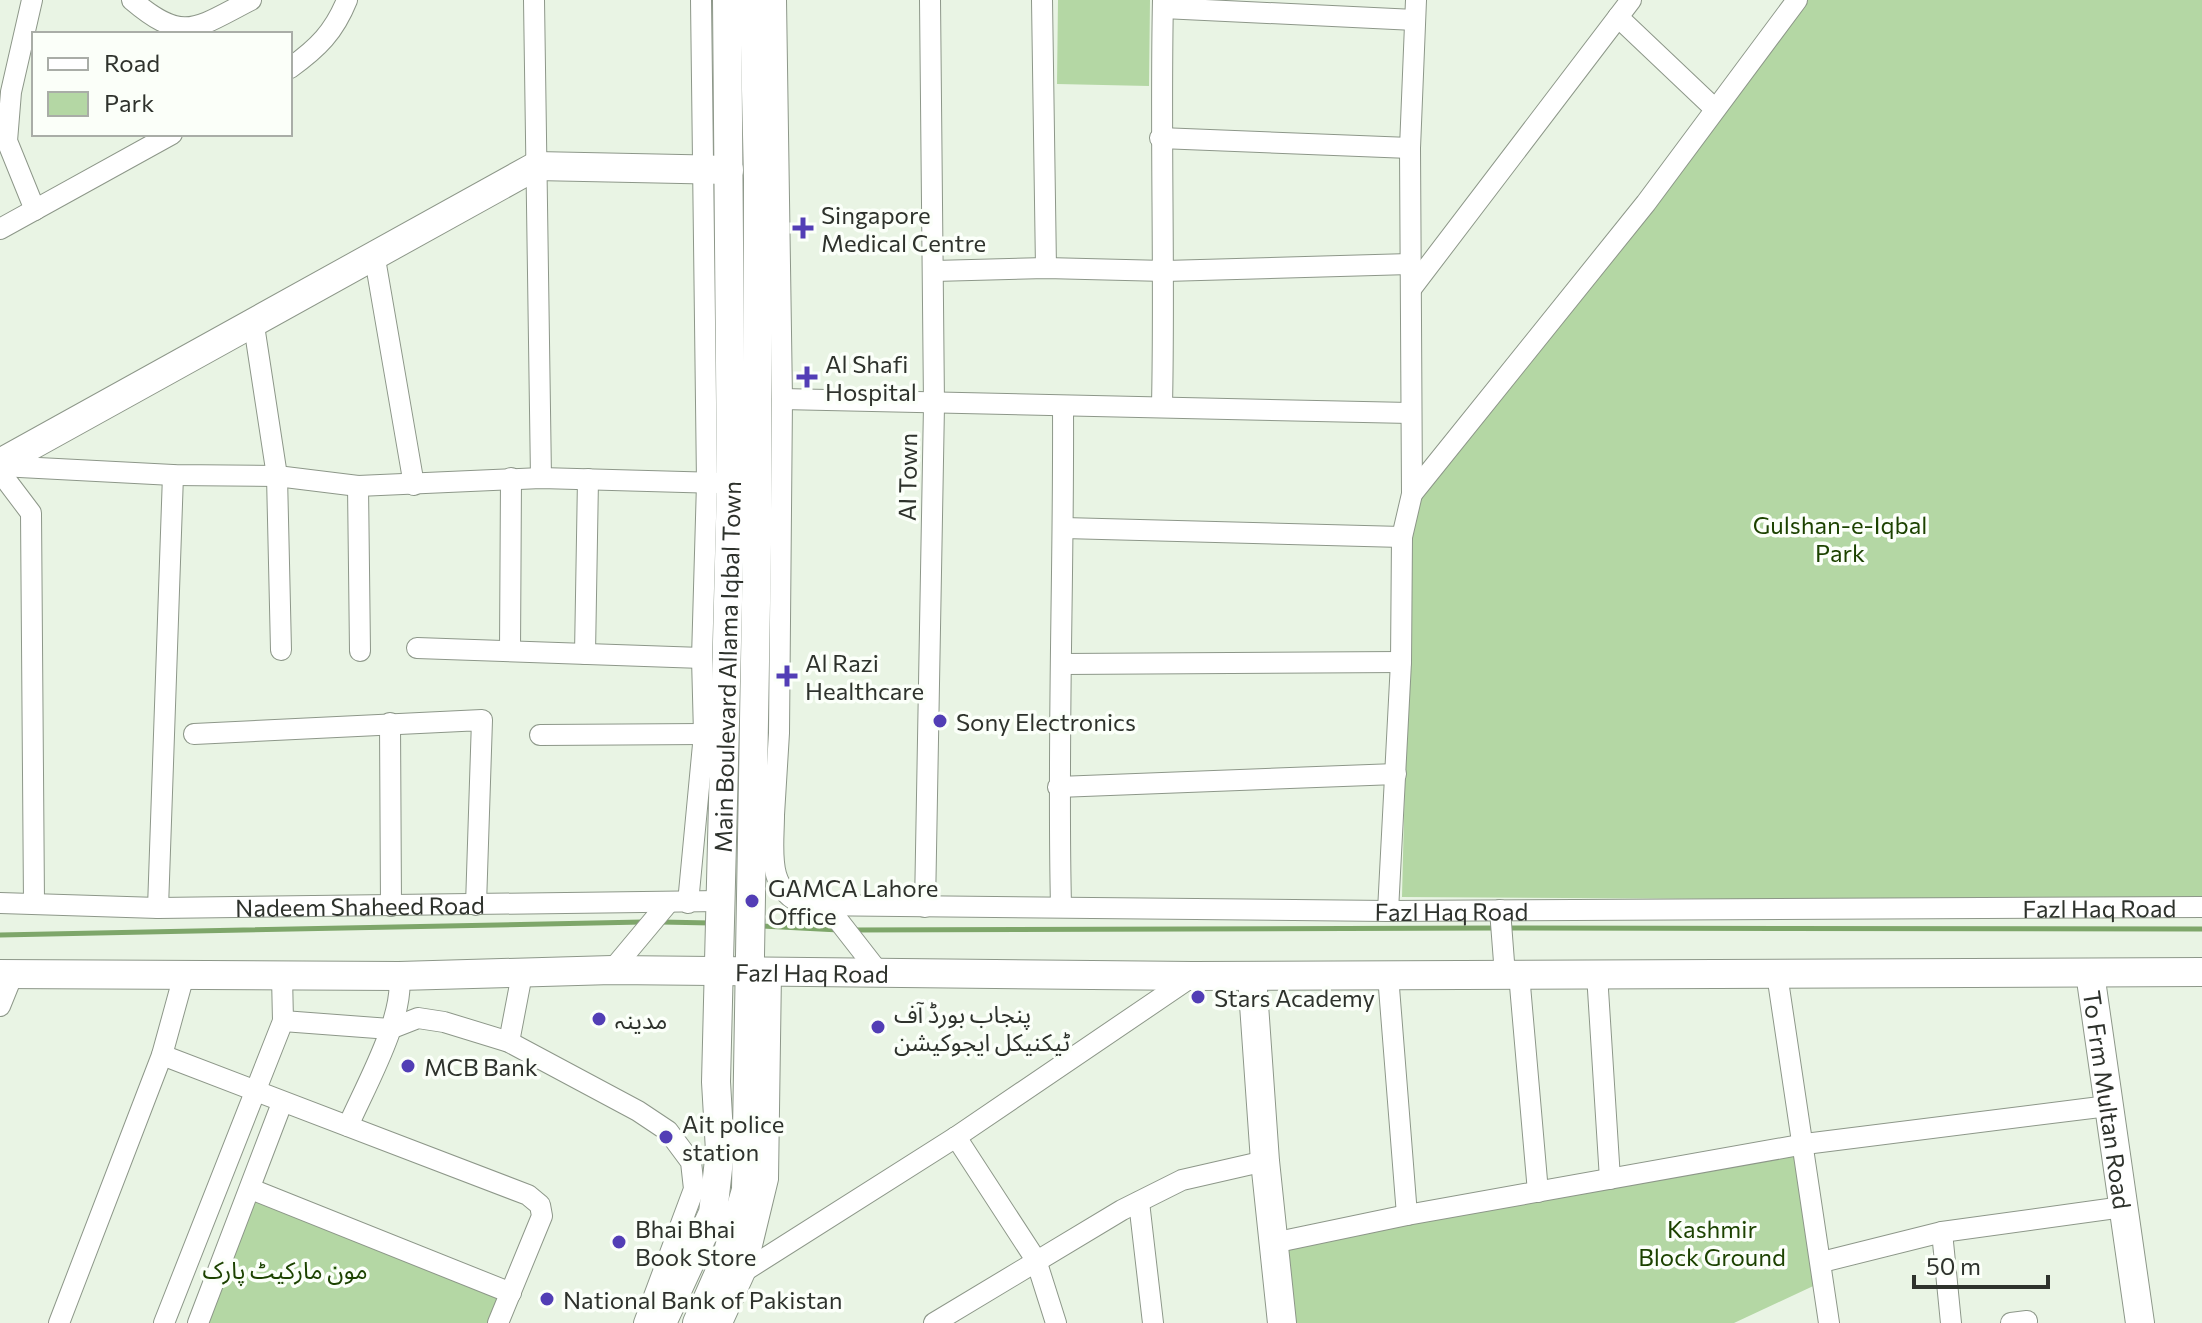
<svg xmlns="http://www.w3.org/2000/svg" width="2202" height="1323" viewBox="0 0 2202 1323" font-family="Commissioner,'Noto Sans Arabic',sans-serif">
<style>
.green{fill:#b4d7a4}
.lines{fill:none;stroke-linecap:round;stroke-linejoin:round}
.stream{stroke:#7ea66a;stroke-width:5}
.street-casing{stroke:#8d9789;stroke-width:22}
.secondary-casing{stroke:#8d9789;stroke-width:30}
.street{stroke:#fff;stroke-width:20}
.secondary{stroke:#fff;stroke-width:28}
.poi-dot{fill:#523eb5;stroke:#fbfff9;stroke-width:3}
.labels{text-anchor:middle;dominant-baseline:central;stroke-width:7;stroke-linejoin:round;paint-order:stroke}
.poi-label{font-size:24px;fill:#2e322c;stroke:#fbfff9;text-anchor:start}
.street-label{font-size:24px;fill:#2e322c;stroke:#fbfff9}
.park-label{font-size:24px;fill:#1c4200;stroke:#fbfff9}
</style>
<rect width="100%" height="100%" fill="#e9f4e4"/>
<path class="green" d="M1058 0H1150L1149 86 1057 84Z
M1798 0H2202V902L1402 897 1412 494Z
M1805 1144 1824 1281 1734 1323H1282L1273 1243Z
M256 1199 500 1299 491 1323H206Z"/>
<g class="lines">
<path class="stream" d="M661 922 711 923
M761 926 839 930
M1505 928 2202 929
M853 930 1495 928
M0 935 643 922"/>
<g class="street-casing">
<g id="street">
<path d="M32 0 11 92 7 141 35 210"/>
<path d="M132 0C184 44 196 28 251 0"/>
<path d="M534 0 541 478"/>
<path d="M776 0 782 399"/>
<path d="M1042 0 1046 268"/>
<path d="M1163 8 1415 20"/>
<path d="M1618 17 1715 109"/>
<path d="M290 68C318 48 334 32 347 0"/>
<path d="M1160 138 1410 148"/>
<path d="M0 229 172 134"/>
<path d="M374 253 414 485"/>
<path d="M934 271 1046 268 1165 271 1410 264"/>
<path d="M1411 289 1631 0"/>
<path d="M253 319 277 476 281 650"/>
<path d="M1162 405C1165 270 1160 135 1163 0"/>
<path d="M0 466 173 475 277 476 358 486 541 478 719 483"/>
<path d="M0 472 31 513 34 903"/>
<path d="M358 486 360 651"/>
<path d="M1412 494 1646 203 1797 0"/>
<path d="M1064 528 1402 537"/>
<path d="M417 648 702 658"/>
<path d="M510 651 511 478"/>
<path d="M585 654 588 479"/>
<path d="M1063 664 1401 662"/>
<path d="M390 723 391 906"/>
<path d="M194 734 482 720 476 905"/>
<path d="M540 735 704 734"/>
<path d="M1058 787 1396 774"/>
<path d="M763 815H774L779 733 782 399 1410 413"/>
<path id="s1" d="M774 815C774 850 765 890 805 905L1388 911 2202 907"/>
<path id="s2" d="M0 903 158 908 720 901"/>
<path d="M688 903 704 734 702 658 707 483 701 0"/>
<path d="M827 906 880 974"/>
<path d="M1061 906C1057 739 1064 573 1063 406"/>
<path d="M925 907 934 405 930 0"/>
<path d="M158 908 173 475"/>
<path d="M1500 910 1505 975"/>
<path d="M1388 911 1401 662 1402 537 1412 494 1410 148 1416 0"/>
<path d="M612 970 668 903"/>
<path d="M1519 974 1538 1192"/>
<path d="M1597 974 1610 1179"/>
<path d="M1777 974 1829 1323"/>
<path d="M1388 975 1407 1215"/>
<path d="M0 1006 13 974"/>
<path d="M283 1021 390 1029 418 1018 444 1022 509 1042 638 1111 668 1131 691 1162 694 1189 644 1323"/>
<path d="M509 1042 522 974"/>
<path d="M162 1055 528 1195 540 1205 542 1216 498 1323"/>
<path d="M348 1126C365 1087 405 1017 399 976"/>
<path d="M956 1137 1036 1260 1056 1323"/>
<path d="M251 1189 511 1293"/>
<path d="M1139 1202 1153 1323"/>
<path d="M1942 1232 1951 1323"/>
<path d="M1273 1243 1407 1215 1805 1144 2108 1106"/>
<path d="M1822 1262 1942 1232 2123 1207"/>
<path d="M710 1293 956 1137 1193 976"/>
<path d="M59 1323 162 1055 184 975"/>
<path d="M164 1323 283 1021 282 976"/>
<path d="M198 1323 282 1103"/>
<path d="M722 1323 746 1270 768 1179 771 972"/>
<path d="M934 1323 1122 1210 1182 1180 1265 1161"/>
<path d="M2011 1323 2027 1321"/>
</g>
</g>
<g class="secondary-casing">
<g id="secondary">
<path d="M0 463 536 166 729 170"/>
<path id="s3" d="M2090 973 2140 1323"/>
<path id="s4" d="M0 974 399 976 612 970 1193 976 2202 972"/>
<path d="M1252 976 1265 1161 1282 1323"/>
<path id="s5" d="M662 1323 713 1213 720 1151 716 1082 731 482 727 0"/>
<path d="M697 1323 727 1255 746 1190 757 544 758 179 754 0"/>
</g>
</g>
<use href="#street" class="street"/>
<use href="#secondary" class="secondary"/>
</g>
<g class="poi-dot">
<path d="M799 216h8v8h8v8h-8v8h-8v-8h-8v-8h8z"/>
<path d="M803 365h8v8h8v8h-8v8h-8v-8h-8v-8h8z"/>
<path d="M783 664h8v8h8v8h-8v8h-8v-8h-8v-8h8z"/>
<circle cx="940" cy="721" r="8"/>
<circle cx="752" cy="901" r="8"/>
<circle cx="1198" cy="997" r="8"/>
<circle cx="599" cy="1019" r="8"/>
<circle cx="878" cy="1027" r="8"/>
<circle cx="408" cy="1066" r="8"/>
<circle cx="666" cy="1137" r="8"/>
<circle cx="619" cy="1242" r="8"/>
<circle cx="547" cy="1299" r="8"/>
</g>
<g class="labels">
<g class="poi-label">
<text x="821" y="214">Singapore<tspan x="821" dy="28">Medical Centre</tspan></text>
<text x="825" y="363">Al Shafi<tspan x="825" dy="28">Hospital</tspan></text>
<text x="805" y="662">Al Razi<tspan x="805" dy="28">Healthcare</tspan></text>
<text x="956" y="721">Sony Electronics</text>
<text x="768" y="887">GAMCA Lahore<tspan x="768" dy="28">Office</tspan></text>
<text x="1214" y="997">Stars Academy</text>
<text x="894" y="1013">پنجاب بورڈ آف<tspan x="894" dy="28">ٹیکنیکل ایجوکیشن</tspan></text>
<text x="615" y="1019">مدینہ</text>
<text x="424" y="1066">MCB Bank</text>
<text x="682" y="1123">Ait police<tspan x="682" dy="28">station</tspan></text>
<text x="635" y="1228">Bhai Bhai<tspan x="635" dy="28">Book Store</tspan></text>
<text x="563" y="1299">National Bank of Pakistan</text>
</g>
<g class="street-label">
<text transform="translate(907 477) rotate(-89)">AI Town</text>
<text stroke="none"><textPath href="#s5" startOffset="668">Main Boulevard Allama Iqbal Town</textPath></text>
<text stroke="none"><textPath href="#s2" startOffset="360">Nadeem Shaheed Road</textPath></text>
<text stroke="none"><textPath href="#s1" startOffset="1398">Fazl Haq Road</textPath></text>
<text stroke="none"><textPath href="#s1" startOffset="750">Fazl Haq Road</textPath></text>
<text stroke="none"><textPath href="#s4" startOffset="812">Fazl Haq Road</textPath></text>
<text stroke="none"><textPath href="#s3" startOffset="128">To Frm Multan Road</textPath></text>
</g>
<g class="park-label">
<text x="1840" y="524">Gulshan-e-Iqbal<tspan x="1840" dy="28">Park</tspan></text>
<text x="1712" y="1228">Kashmir<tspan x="1712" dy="28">Block Ground</tspan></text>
<text x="285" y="1269">مون مارکیٹ پارک</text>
</g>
</g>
<rect x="32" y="32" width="260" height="104" fill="#fbfff9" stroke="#a9ada7" stroke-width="2"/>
<rect x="48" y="58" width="40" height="12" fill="#ffffff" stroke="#a9ada7" stroke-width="2"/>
<text x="104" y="72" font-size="24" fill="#2e322c">Road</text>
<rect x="48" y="92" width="40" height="24" fill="#b4d7a4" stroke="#a9ada7" stroke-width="2"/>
<text x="104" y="112" font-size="24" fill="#2e322c">Park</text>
<path d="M1914 1275v12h134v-12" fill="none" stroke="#2e322c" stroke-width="4"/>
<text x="1926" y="1275" font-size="24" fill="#2e322c" stroke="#fbfff9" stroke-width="6" paint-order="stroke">50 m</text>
</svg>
